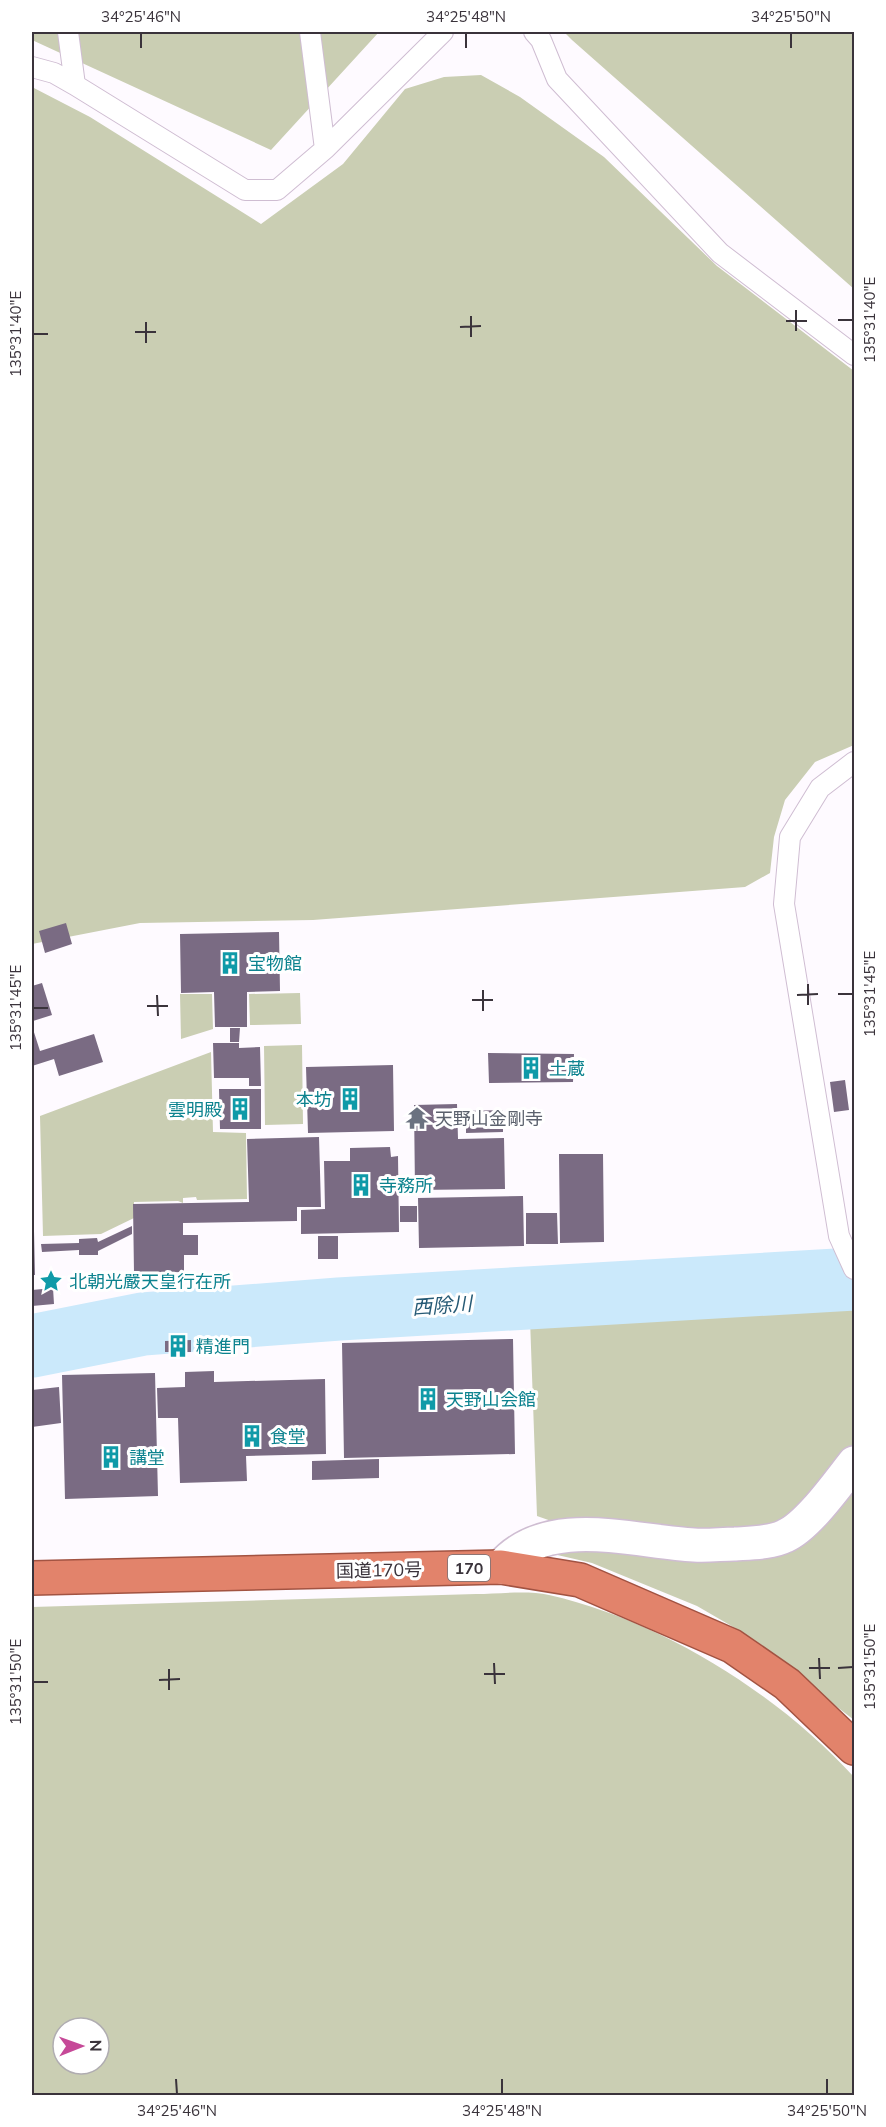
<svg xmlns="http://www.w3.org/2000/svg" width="886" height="2127" viewBox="0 0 886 2127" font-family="Mulish,'Noto Sans JP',sans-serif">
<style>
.green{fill:#caceb3;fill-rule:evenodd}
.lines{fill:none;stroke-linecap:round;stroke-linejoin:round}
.river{stroke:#cbe9fb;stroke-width:63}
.building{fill:#7a6b83}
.service-casing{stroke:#cfbdd2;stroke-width:22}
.minor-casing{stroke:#cfbdd2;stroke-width:36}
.trunk-casing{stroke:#a25342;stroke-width:36}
.service{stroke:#fff;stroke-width:20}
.minor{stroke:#fff;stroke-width:33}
.trunk{stroke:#e2836b;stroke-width:33}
.ticks{fill:none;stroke:#3a333b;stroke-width:2}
.labels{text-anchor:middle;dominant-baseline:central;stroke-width:6;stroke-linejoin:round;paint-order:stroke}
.shield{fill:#fff;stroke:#757076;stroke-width:1.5}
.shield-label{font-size:16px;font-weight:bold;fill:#3a333b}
.culture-label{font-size:18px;fill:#0d838f;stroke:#fff;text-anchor:start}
.worship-label{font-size:18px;fill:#5b616d;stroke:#fff;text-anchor:start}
.street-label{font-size:18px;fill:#3a333b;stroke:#fff}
.water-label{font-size:20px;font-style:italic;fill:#265a75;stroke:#fff}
.neatline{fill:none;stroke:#3a333b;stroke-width:2}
.ticks-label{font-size:15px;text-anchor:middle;fill:#3a333b}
</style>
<rect width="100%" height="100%" fill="#fefaff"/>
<path class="green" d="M32 32H379L271 150 32 40Z
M564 32H854V289L572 40Z
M481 75 520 97 604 157 717 266 854 371V745L815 762 785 800 774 837 770 873 745 887 313 920 140 923 32 944V87L90 117 261 224 343 164 405 89 444 77Z
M300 993 301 1024 250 1025 249 994Z
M180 994H212L213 1029 181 1039Z
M302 1045 303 1124 265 1125 264 1046Z
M211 1052 213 1132 246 1133 247 1199 197 1200 196 1197 183 1198V1203L178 1201 134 1202V1218L101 1234 43 1236 40 1116Z
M819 1289 854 1312V1450L826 1483 775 1525 733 1532 557 1523 537 1516 530 1319 553 1314Z
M854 1486V1720L735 1628 697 1606 592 1563 553 1554 565 1547 707 1556Z
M476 1594C498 1594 527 1590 549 1595 660 1620 777 1693 854 1777V2095H32V1607ZM63 2028H99V2064H63Z"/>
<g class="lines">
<path class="river" d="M32 1346 143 1324 339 1309 854 1279"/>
</g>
<path class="building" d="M66 923 72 944 45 953 39 931Z
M279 932 280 991 247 992V1027H215L214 992 181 993 180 934Z
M42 983 52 1015 33 1021 32 986Z
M32 1026 40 1051 94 1034 103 1062 59 1076 54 1059 32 1066Z
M230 1028H240L239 1042H230Z
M213 1043H239V1048L260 1047 261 1086H249V1078H214Z
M488 1053 574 1054 573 1082 489 1083Z
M393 1065 394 1131 308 1133 306 1067Z
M845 1080 849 1110 834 1112 830 1082Z
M219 1089H261V1129H220Z
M457 1104 458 1139 504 1138 505 1189 415 1190 414 1105Z
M503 1110V1132L466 1133V1111Z
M319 1137 321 1207H297V1221L183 1223V1235H198V1255H184V1272L134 1273 133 1204 249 1202 247 1139Z
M390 1147 391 1157 398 1156 399 1232 301 1234V1210L325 1209 324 1161H350V1148Z
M559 1154H603L604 1242 560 1243Z
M32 1187H33L35 1275H32Z
M523 1196 524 1246 419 1248 418 1198Z
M400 1206H417V1222H400Z
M526 1213H557L558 1244H526Z
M132 1226V1234L98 1251V1255H79V1250L42 1252 41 1244 79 1243V1239L97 1238 98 1242Z
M318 1236H338V1259H318Z
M53 1288 54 1304 32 1306V1290Z
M513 1339 515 1454 344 1458 342 1343Z
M191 1340V1352H165V1341Z
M214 1371V1382L325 1379 326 1454 246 1456 247 1481 180 1483 178 1418H158L157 1388 185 1387V1372Z
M155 1373 158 1496 65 1499 62 1375Z
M59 1387 61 1423 32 1427V1390Z
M379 1459V1478L312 1480V1461Z"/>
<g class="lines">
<g class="service-casing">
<path id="service" d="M68 32 75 85
M310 32 325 149
M534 32 541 40 557 79 720 253 854 355
M32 67 54 73 75 85 245 190H277L325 149 443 32
M854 762 820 788 790 837 784 904 839 1236 854 1269"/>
</g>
<g class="minor-casing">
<path id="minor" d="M501 1567C546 1513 635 1542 694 1545 708 1546 722 1544 735 1544 751 1543 771 1543 785 1536 808 1526 838 1483 854 1463"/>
</g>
<g class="trunk-casing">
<path id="trunk" d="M32 1578 501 1567 580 1580 732 1646 787 1684 854 1748"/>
</g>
<use href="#service" class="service"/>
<use href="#minor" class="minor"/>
<use href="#trunk" class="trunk"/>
</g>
<path class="ticks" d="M141 33V48M466 33V48M791 33V48M796 310V331M471 316V337M838 320H853M786 321H807M146 322V343M460 327 481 326M135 332H156M33 334H48M808 984V1005M483 990V1011M838 994H853M157 995 158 1016M797 995 818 994M472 1000H493M147 1006H168M33 1008H48M819 1658 820 1679M494 1663 495 1684M809 1668H830M838 1668 853 1667M169 1669V1690M484 1674H505M159 1680 180 1679M33 1682H48M176 2079 177 2094M502 2079V2094M827 2079V2094"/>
<defs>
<g id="building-bare" transform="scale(1.8)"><path d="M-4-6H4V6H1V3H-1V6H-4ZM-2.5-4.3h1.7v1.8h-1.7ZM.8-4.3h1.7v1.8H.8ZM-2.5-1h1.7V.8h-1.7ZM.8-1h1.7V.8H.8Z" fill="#0f9aa8" stroke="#fff" stroke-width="2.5" paint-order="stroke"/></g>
<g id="temple-bare" transform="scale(1.8)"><path d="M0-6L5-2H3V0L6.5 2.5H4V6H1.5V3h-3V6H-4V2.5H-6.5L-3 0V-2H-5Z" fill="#6b7280" stroke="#fff" stroke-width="2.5" paint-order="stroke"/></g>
<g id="sight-bare" transform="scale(1.8)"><path d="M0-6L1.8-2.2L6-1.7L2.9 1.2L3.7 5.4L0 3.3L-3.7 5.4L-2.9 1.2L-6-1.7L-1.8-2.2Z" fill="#0f9aa8" stroke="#fff" stroke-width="2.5" paint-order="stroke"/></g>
</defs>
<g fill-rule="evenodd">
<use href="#building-bare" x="230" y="963"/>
<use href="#building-bare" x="531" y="1068"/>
<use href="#building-bare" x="350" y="1099"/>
<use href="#building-bare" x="240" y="1109"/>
<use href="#temple-bare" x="417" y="1118"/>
<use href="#building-bare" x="361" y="1185"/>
<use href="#sight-bare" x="51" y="1281"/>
<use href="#building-bare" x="178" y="1346"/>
<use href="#building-bare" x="428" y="1399"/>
<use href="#building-bare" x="252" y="1436"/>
<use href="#building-bare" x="111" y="1457"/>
</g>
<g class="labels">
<rect class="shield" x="448" y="1555" width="42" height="26" rx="4.5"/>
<g class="shield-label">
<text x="469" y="1568">170</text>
</g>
<g class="culture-label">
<text x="248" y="963">宝物館</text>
<text x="549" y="1068">土蔵</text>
<text x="332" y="1099" text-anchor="end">本坊</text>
<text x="222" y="1109" text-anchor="end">雲明殿</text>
<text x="379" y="1185">寺務所</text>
<text x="69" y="1281">北朝光嚴天皇行在所</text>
<text x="196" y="1346">精進門</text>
<text x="446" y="1399">天野山会館</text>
<text x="270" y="1436">食堂</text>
<text x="129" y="1457">講堂</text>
</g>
<g class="worship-label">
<text x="435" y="1118">天野山金剛寺</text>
</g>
<g class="street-label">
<text transform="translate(379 1570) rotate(-1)">国道170号</text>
</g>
<g class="water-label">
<text transform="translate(442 1305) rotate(-4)">西除川</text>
</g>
</g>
<rect width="886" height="2127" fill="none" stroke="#ffffff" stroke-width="66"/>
<g transform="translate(81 2046) rotate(89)"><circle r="28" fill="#ffffff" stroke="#b0adb1" stroke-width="1.5"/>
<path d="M0-4.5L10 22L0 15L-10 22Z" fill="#c64998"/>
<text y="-9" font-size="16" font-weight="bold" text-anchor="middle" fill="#3a333b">N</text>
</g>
<rect x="33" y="33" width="820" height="2061" class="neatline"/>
<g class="ticks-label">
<text x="141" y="22">34°25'46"N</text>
<text x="466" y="22">34°25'48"N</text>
<text x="791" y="22">34°25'50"N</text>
<text transform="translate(870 320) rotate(-90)" y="5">135°31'40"E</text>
<text transform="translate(16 334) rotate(-90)" y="5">135°31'40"E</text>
<text transform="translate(870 994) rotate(-90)" y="5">135°31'45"E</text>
<text transform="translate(16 1008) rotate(-90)" y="5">135°31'45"E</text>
<text transform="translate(870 1667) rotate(-90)" y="5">135°31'50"E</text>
<text transform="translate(16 1682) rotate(-90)" y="5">135°31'50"E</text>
<text x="177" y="2116">34°25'46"N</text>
<text x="502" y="2116">34°25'48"N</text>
<text x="827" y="2116">34°25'50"N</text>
</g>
</svg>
